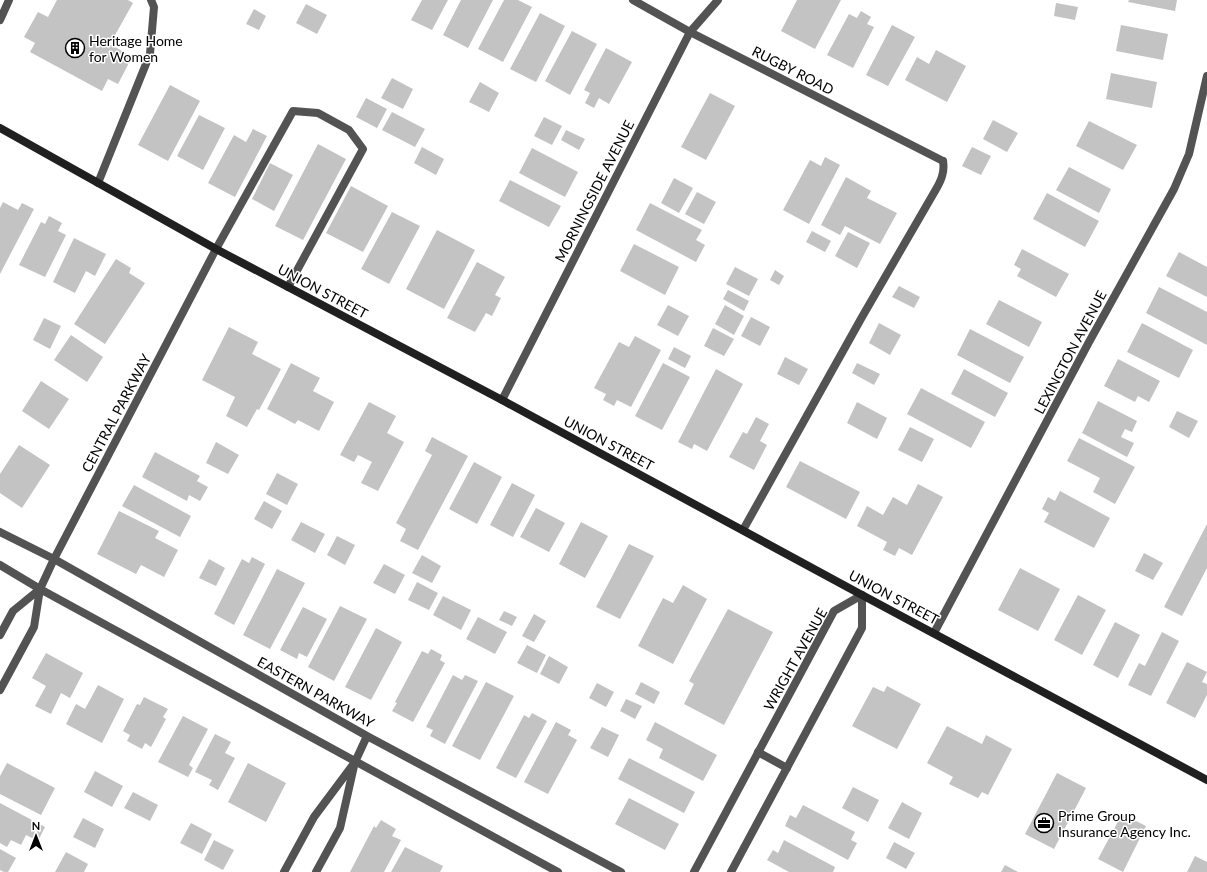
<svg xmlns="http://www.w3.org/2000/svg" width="1207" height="872" viewBox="0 0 1207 872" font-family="Lato,sans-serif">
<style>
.building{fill:#c3c3c3}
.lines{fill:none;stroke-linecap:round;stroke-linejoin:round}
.service{stroke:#535353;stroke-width:8}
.minor{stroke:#535353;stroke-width:8}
.secondary{stroke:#202020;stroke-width:8}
.labels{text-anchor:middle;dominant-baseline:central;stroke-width:3;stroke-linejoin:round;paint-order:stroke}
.poi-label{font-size:14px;fill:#000;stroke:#fff;text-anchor:start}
.street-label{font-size:14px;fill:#000;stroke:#fff}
</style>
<rect width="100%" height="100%" fill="#fff"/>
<path class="building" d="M57 0H128L133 3 110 44 132 57 118 84 108 79 102 91 30 52 35 43 24 37 38 12 48 17Z
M422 0H448L432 30 411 20Z
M461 0H493L468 48 443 35Z
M504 0H518L532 7 503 62 478 49Z
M797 0H841L815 49 781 31Z
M1129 0H1177L1175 11 1128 2Z
M1056 3 1078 7 1075 20 1054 16Z
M306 4 327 15 317 34 296 23Z
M254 9 266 16 259 30 246 24Z
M861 11 871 17 867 24 874 27 853 68 827 55 849 14 857 18Z
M540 13 565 26 536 82 510 69Z
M892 25 915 37 888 86 866 75Z
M1121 25 1168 34 1163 60 1116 51Z
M572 31 597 44 570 95 545 81Z
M606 48 632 62 609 104 599 98 594 108 585 103 590 93 584 90Z
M936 50 966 66 947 102 905 80 917 57 929 64Z
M1111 73 1157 82 1152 108 1106 99Z
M392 78 413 89 403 109 381 98Z
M480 82 499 93 489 112 469 102Z
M170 85 200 101 168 161 138 145Z
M710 93 735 106 706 160 681 147Z
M366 98 387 109 377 128 356 117Z
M392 112 425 129 415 147 382 130Z
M199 115 225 128 203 170 177 156Z
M544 117 562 126 552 145 534 136Z
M993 120 1018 133 1007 152 983 139Z
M1089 121 1137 145 1123 170 1076 146Z
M253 129 267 136 235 197 208 183 234 135 246 142Z
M566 130 585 139 579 150 561 140Z
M318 144 346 159 303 240 275 226Z
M422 147 444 159 436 175 414 163Z
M972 147 991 156 981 175 962 166Z
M532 148 578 172 565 197 519 173Z
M825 157 840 165 809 224 783 210 810 160 821 166Z
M270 163 293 175 274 211 252 199Z
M1069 167 1111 189 1099 213 1056 190Z
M846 177 871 191 867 198 897 213 880 244 845 226 840 235 821 225Z
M674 178 693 188 679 213 661 203Z
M510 180 561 206 549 227 499 201Z
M351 186 388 206 363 252 326 233Z
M697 192 716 202 704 224 685 214Z
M1047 193 1099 221 1085 247 1033 219Z
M3 202 18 210 22 203 34 209 0 274V208Z
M650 203 702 230 696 240 705 245 696 262 636 230Z
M392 212 420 226 389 284 361 269Z
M49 216 62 223 58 231 66 235 45 277 19 265 41 222 45 224Z
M437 230 475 250 444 309 406 289Z
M812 231 831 241 825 252 806 242Z
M848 232 870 243 857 268 835 256Z
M74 238 106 254 95 276 86 271 75 293 53 282Z
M634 244 679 267 665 295 620 271Z
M1022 249 1069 274 1056 297 1017 276 1021 269 1014 265Z
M1179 252 1207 267V297L1166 276Z
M116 259 131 268 129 273 145 283 105 344 74 324Z
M477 262 505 277 495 295 501 298 492 316 486 313 475 332 447 318Z
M735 267 758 279 749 296 726 284Z
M775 270 784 276 779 285 770 280Z
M899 286 920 297 914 308 892 297Z
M1159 287 1207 312V345L1146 313Z
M728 290 749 301 744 311 723 299Z
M999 300 1042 322 1029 347 986 324Z
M668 305 689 316 678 336 657 325Z
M725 305 744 316 734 335 715 324Z
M751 317 770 327 760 346 741 336Z
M44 318 61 326 50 349 33 340Z
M879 323 901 335 890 355 869 343Z
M1142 323 1193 350 1179 378 1127 352Z
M229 327 258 342 252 354 281 369 259 410 257 409 247 427 226 416 235 397 202 380Z
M713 328 734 339 724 356 704 346Z
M970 329 1024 357 1010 383 957 355Z
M71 335 103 357 87 382 54 360Z
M635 336 661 350 631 407 617 400 614 406 603 400 606 394 594 388 619 342 629 347Z
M674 347 691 356 685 368 668 359Z
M785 357 808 369 799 385 777 374Z
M1118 359 1160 381 1149 402 1138 396 1135 402 1104 386Z
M291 363 320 378 313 391 334 402 319 431 298 420 295 424 267 409Z
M663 363 690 377 662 430 635 416Z
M857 363 880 374 874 385 852 373Z
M716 369 743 384 707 451 694 444 692 449 678 442Z
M964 369 1008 393 995 417 951 394Z
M41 381 69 399 49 429 22 411Z
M921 388 985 422 971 448 907 414Z
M1098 401 1137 421 1132 432 1125 429 1121 437 1134 443 1127 457 1082 433Z
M369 402 396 416 387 433 404 442 378 491 361 483 372 462 358 455 354 462 340 455Z
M857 402 887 418 877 439 847 423Z
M1177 411 1198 421 1189 438 1169 427Z
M756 417 769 424 760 441 767 445 754 470 729 457 743 432 747 434Z
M910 427 934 439 922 462 898 450Z
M432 437 468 456 418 550 400 541 406 529 396 523 432 455 425 451Z
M1079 438 1135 467 1115 504 1093 492 1100 478 1067 461Z
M216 442 239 455 228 474 206 463Z
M19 445 50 465 22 508 0 493V474Z
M155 452 200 476 197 481 208 487 200 501 189 495 187 501 142 477Z
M800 461 860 492 846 519 786 487Z
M474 462 502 477 477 524 449 509Z
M277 473 298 484 287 505 266 494Z
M512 483 535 495 513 537 490 525Z
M918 484 943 497 912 555 899 548 895 556 883 550 887 542 857 526 867 506 883 515 893 497 907 505Z
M134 485 191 516 180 537 122 506Z
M1060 491 1110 518 1094 548 1044 522 1049 513 1042 509 1048 497 1055 501Z
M264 501 282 511 272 529 254 519Z
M536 508 565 523 549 552 520 537Z
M119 511 159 531 155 538 178 550 164 577 141 565 136 574 97 554Z
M301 522 325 534 315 553 291 540Z
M581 522 608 536 585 578 559 564Z
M1207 524V568L1182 616 1164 607Z
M337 536 355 545 345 565 327 555Z
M629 544 654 556 620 619 596 607Z
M1144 553 1163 563 1153 580 1135 571Z
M422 555 441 566 432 583 412 573Z
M252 557 265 564 234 625 214 614 242 559 249 563Z
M209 559 225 568 216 586 199 578Z
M384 564 405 575 395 594 373 583Z
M1020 568 1060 589 1038 631 998 610Z
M277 569 305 583 270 649 243 635Z
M417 582 438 593 429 610 408 600Z
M683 585 707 599 673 664 638 646 663 598 673 603Z
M1078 595 1106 610 1082 655 1054 640Z
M443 596 471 610 461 630 433 615Z
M340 606 367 619 334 681 308 667Z
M303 607 327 619 307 657 299 653 297 659 280 650Z
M728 609 773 632 724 725 684 704 694 684 689 681Z
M504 611 517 617 512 626 499 620Z
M534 614 546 621 534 642 522 636Z
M478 617 507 632 495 654 466 639Z
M1115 622 1140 635 1118 678 1093 665Z
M376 628 402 642 371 700 345 687Z
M1162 632 1179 641 1151 696 1128 685 1139 663 1145 666Z
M527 645 546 655 537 673 517 663Z
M431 649 442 655 440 660 445 663 413 722 392 711 397 703 395 702 422 651 428 654Z
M46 653 83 673 70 698 61 693 51 714 35 706 46 686 32 678Z
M549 656 568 667 559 684 540 674Z
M1187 662 1207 672 1202 682 1207 684V695L1195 718 1166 703Z
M453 675 462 680 465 675 478 681 445 744 430 736 433 730 426 727Z
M486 682 514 696 480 760 452 746Z
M641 682 660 692 654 704 635 694Z
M597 683 614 692 606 707 589 698Z
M98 685 124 699 102 743 66 724 76 704 85 709Z
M887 686 921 704 897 749 852 726 873 687 884 692Z
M144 697 168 709 163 717 166 719 151 747 145 743 142 749 127 741 130 735 123 731 137 704 140 705Z
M626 699 642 706 635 719 620 711Z
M532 713 547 721 516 778 496 768 524 715 529 718Z
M183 716 208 729 189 765 193 768 188 777 158 762Z
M556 722 571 730 568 735 577 740 548 794 524 782Z
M655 722 717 755 703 781 659 758 663 749 646 740Z
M947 726 982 744 986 735 1012 749 988 795 982 792 978 798 949 784 953 777 927 763Z
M602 727 619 735 608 757 590 748Z
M215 734 231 742 225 753 235 758 218 790 209 785 212 780 195 772Z
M629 758 695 792 684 813 618 779Z
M7 763 55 788 41 815 0 794V776Z
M248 763 286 783 266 822 228 802Z
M95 771 123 786 112 807 84 792Z
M1057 773 1086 788 1054 849 1025 834Z
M853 787 879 800 868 822 842 808Z
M133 792 158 805 150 821 124 808Z
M629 798 679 824 665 850 615 824Z
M902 802 922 813 909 839 888 828Z
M0 803 45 827 38 841 26 835 21 845 11 840 7 847 0 843Z
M803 805 855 832 851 840 857 843 848 860 785 826 790 815 796 818Z
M1122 814 1146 826 1123 872 1098 859Z
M83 818 104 829 95 848 73 837Z
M381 820 396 829 392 836 401 840 384 872H350L374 826 376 828Z
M191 823 212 834 202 854 180 843Z
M214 840 234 850 223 870 204 860Z
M784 840 835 867 833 872H789L767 860 773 850 778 853Z
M894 842 915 853 906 869 886 858Z
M405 847 443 866 440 872H391Z
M0 849 16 858 8 872H4L0 870Z
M66 852 88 864 84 872H55Z
M1195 856 1207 862V872H1187Z
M1005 865 1018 872H1001Z"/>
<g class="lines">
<path class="service" d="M0 20 9 0
M98 183 150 54 154 7 151 0
M216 249 293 111 318 113 349 130 363 149 288 287
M743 530 862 317 935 191C941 181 945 172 943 161
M758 752 787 768"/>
<path class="minor" d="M633 0 690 32 943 161
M502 400 690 32 718 0
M0 532 54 559 367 736 621 872
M0 565 40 589 558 872
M934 633 1089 342 1174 189 1189 154 1207 76
M0 635 13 611 40 589
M0 690 34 627 40 589 54 559 216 249
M284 872 314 817 355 762 367 736
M316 872 340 828 354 766
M694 872 834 611 862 595
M731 872 862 628V595"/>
<path class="secondary" d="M0 128 216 249 502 400 862 595 1207 780"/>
</g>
<defs>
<g id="building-ring" transform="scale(1)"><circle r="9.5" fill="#fff" stroke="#000" stroke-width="1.5"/><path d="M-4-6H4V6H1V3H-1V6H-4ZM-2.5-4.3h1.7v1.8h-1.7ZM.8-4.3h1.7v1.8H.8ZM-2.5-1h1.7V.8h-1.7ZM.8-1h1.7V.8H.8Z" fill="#000"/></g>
<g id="office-ring" transform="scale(1)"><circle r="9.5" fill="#fff" stroke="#000" stroke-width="1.5"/><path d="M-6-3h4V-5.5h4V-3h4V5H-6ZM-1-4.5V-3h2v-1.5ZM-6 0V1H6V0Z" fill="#000"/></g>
</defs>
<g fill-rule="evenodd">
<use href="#building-ring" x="75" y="48"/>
<use href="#office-ring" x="1044" y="823"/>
</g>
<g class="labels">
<g class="poi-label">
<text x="89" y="40">Heritage Home<tspan x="89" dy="16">for Women</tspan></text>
<text x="1058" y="815">Prime Group<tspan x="1058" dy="16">Insurance Agency Inc.</tspan></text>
</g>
<g class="street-label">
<text transform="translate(793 70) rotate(27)">RUGBY ROAD</text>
<text transform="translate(594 191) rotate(-63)">MORNINGSIDE AVENUE</text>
<text transform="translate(323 291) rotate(28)">UNION STREET</text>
<text transform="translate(1070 352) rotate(-62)">LEXINGTON AVENUE</text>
<text transform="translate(116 413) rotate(-62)">CENTRAL PARKWAY</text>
<text transform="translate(609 443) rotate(28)">UNION STREET</text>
<text transform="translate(894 597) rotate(28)">UNION STREET</text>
<text transform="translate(795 659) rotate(-61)">WRIGHT AVENUE</text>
<text transform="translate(316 692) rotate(29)">EASTERN PARKWAY</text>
</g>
</g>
<g transform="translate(36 836)" stroke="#ffffff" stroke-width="3" paint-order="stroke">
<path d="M0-3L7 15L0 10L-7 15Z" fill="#000000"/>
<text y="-6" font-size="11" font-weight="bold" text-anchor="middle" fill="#000000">N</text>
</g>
</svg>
